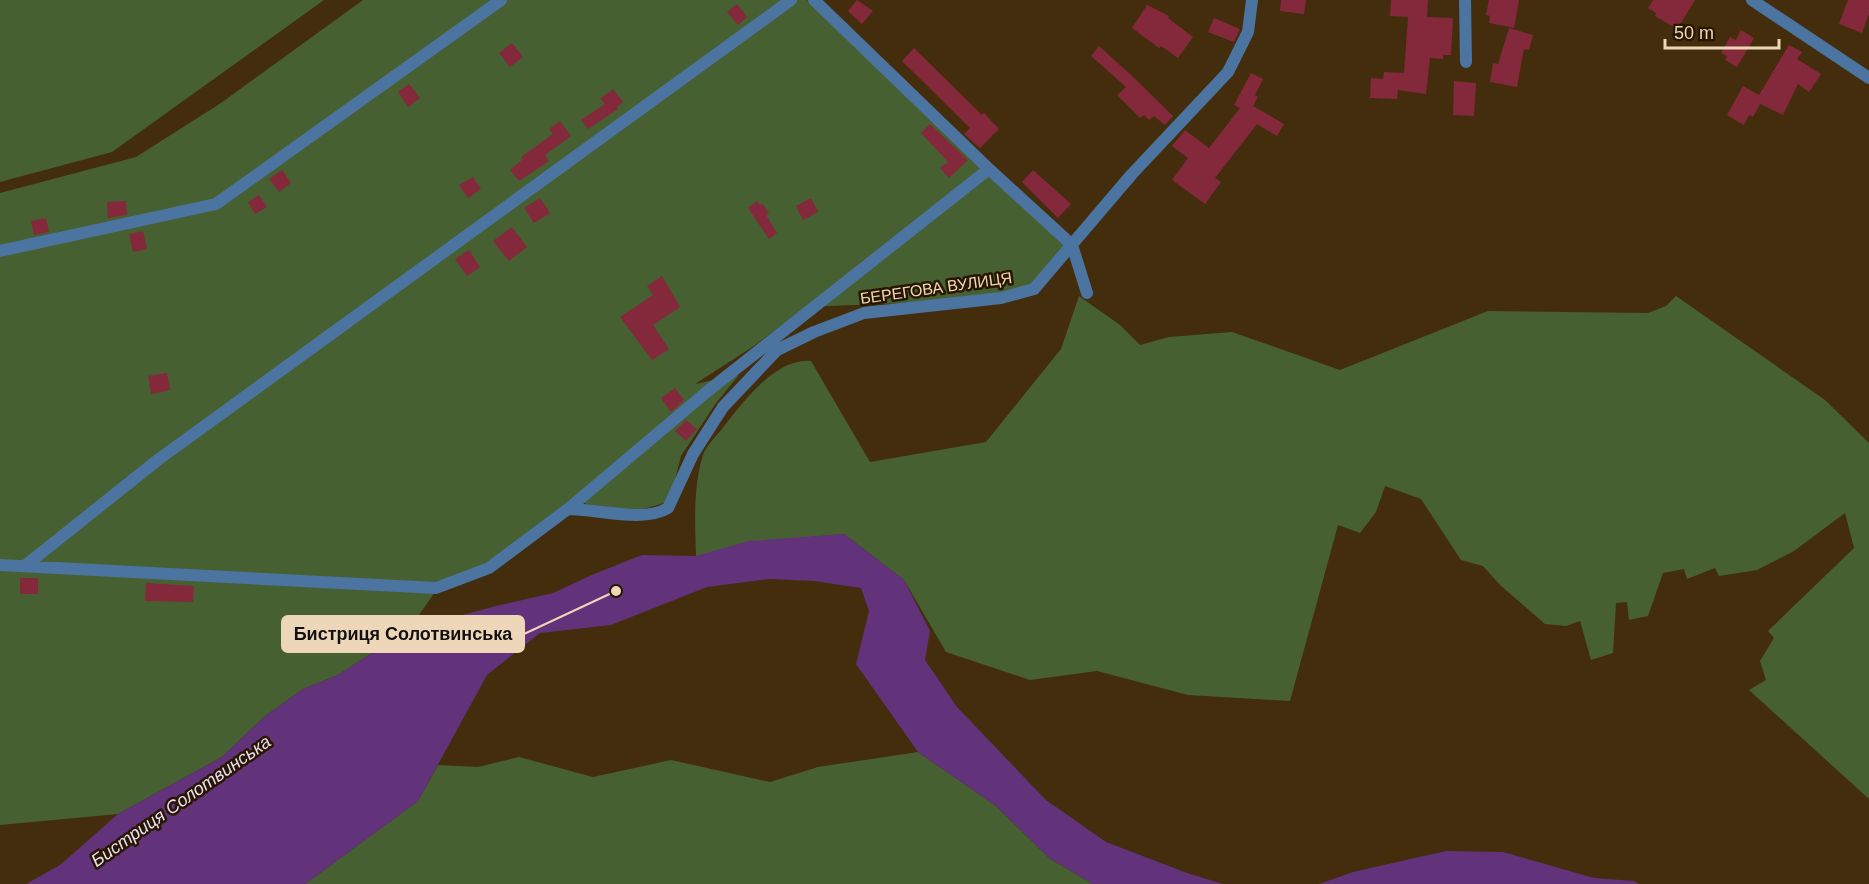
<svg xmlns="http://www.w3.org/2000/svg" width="1869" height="884" viewBox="0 0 1869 884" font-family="Arial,sans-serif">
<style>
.green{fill:#466031}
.water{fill:#62327b}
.building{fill:#84283b}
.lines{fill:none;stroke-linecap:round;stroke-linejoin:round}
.minor{stroke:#4c74a1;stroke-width:12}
.labels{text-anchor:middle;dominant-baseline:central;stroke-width:5;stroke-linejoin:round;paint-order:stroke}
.street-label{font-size:16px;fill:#eed6b9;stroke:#271600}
.water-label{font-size:18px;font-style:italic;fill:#e9ddf2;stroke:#271600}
.leader{fill:none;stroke:#eed6b9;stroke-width:2}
.callout-dot{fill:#eed6b9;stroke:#271600;stroke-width:2}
.callout{fill:#eed6b9;stroke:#eed6b9;stroke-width:2}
.callout-label{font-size:18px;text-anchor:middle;font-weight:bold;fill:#111}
</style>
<rect width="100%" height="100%" fill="#442d0d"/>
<path class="green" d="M0 0H324L112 152 0 182Z
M363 0H807L908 92 1067 247 1032 287 983 297 902 303 806 307 754 346 695 384 739 375 716 403 681 456 675 480 664 503 634 512 589 506 576 497 497 561 440 585 409 629 338 675 303 689 264 717 222 757 118 814 0 825V193L136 157 221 103Z
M1079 296 1120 325 1140 345 1169 337 1232 332 1340 370 1488 311 1648 313 1666 306 1676 296 1825 400 1869 443V799L1749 690 1766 680 1760 661 1774 638 1768 631 1854 548 1845 513 1794 551 1757 570 1719 576 1715 568 1687 579 1684 569 1663 573 1648 616 1629 620 1627 602 1616 603 1613 653 1591 660 1580 621 1566 626 1545 624 1500 585 1483 566 1461 560 1421 499 1385 486 1376 512 1360 533 1338 525 1290 701 1188 695 1097 671 1030 680 946 652 904 580 844 534 802 538 696 556C695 523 693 487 703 455 706 446 716 436 722 429 742 403 775 358 811 361L870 462 986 442 1061 349Z
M918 752 996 806 1049 858 1093 884H305L418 801 438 765 478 767 519 757 593 777 671 760 770 782 818 767Z"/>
<path class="water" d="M844 534 904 580 930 631 925 660 957 707 1046 800 1106 842 1187 873 1223 884H1093L1049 858 996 806 918 752 856 664 869 611 861 588 814 581 770 579 707 587 611 625 540 633 487 675 418 801 305 884H26L60 865 118 814 222 757 264 717 303 689 338 675 409 629 500 605 553 593 594 574 642 555 696 556 749 541Z
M1446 851 1503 852 1594 878 1634 881 1639 884H1319L1353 872Z"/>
<path class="building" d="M857 0 873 11 862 24 848 11Z
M1281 0H1306L1304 14 1280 11Z
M1391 0H1428L1427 17 1453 18 1451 55H1443V59L1430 58 1426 94 1398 90 1397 99 1370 98 1371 78 1383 79 1384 72 1404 73 1408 17 1390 16Z
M1489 0H1519L1514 28 1489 23 1490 16 1486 15Z
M1653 0H1695L1677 29 1655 16 1656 13 1648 8Z
M1848 0H1869V14L1862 33 1839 24Z
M737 4 747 17 738 25 727 12Z
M1147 5 1169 16 1168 18 1193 37 1178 58 1161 46 1159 48 1132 28Z
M1214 18 1240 29 1234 42 1208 32Z
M1509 28 1533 35 1529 50 1524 49 1517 87 1490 82 1493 63 1498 64Z
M1741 30 1754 38 1737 67 1725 60 1727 56 1721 53 1730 37 1736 40Z
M512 43 523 57 510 67 499 53Z
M1789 45 1802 52 1797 59 1821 74 1809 92 1798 84 1783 115 1760 104 1753 117 1749 115 1744 125 1727 115 1743 86 1759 95Z
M1099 46 1131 75 1173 116 1165 125 1154 116 1149 120 1144 115 1140 118 1117 95 1126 87 1091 56Z
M914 48 982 115 984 113 999 129 980 148 964 134 970 128 902 61Z
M1251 73 1263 79 1255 95 1258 97 1253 106 1284 124 1277 136 1257 124 1215 178 1221 182 1205 204 1172 180 1188 158 1172 146 1185 130 1209 148 1240 108 1234 105Z
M1454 81 1476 83 1474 116 1453 115Z
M409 84 420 98 408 107 398 92Z
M613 89 623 102 617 107 618 109 588 129 581 120 605 104 600 99Z
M560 121 571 136 545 155 549 161 519 181 510 170 523 159 521 157 553 134 549 129Z
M930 124 968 160 949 178 940 168 948 162 921 133Z
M282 170 291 183 279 192 269 179Z
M1033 170 1071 204 1058 218 1022 182Z
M473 177 481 189 468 198 459 185Z
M259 195 267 207 255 214 248 202Z
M540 198 550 213 534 223 524 208Z
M811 198 818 212 803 220 796 206Z
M126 201 127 215 108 218 107 202Z
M757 201 760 205 762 203 769 213 766 215 777 233 769 239 748 208Z
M46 218 49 232 34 235 31 221Z
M512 227 527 247 509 261 493 241Z
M143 231 147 249 133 252 129 234Z
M469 250 480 267 467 276 455 259Z
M662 276 680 307 653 325 669 349 652 360 620 317 653 295 647 286Z
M167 373 170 390 151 394 148 376Z
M675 388 684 400 671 412 661 398Z
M686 420 697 429 686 441 675 431Z
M20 578H38V594H20Z
M146 583 194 586 193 602 145 601Z"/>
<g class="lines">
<path class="minor" d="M814 0 989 169 1072 245 1087 293
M1465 0 1466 62
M1752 0 1869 78
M0 251 216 204 501 0
M568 509C597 509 644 523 668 508L693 454 723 407 777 350 814 332 864 313 1001 298 1034 289 1132 174 1228 72 1248 32 1252 0
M0 565 436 588 489 568 568 509 709 390 989 169
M26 565 159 459 791 0"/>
</g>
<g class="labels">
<g class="street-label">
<text transform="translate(936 288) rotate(-8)">БЕРЕГОВА ВУЛИЦЯ</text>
</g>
<g class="water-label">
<text transform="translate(181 801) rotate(-35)">Бистриця Солотвинська</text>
</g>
</g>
<path class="leader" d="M616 591L524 634"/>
<circle class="callout-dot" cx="616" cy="591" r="6"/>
<rect class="callout" x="282" y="616" width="242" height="36" rx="6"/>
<g class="callout-label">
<text x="403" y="640">Бистриця Солотвинська</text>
</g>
<path d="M1665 39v9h114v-9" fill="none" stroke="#eed6b9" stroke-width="3"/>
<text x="1674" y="39" font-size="18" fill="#eed6b9" stroke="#271600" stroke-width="4.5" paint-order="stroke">50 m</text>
</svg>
